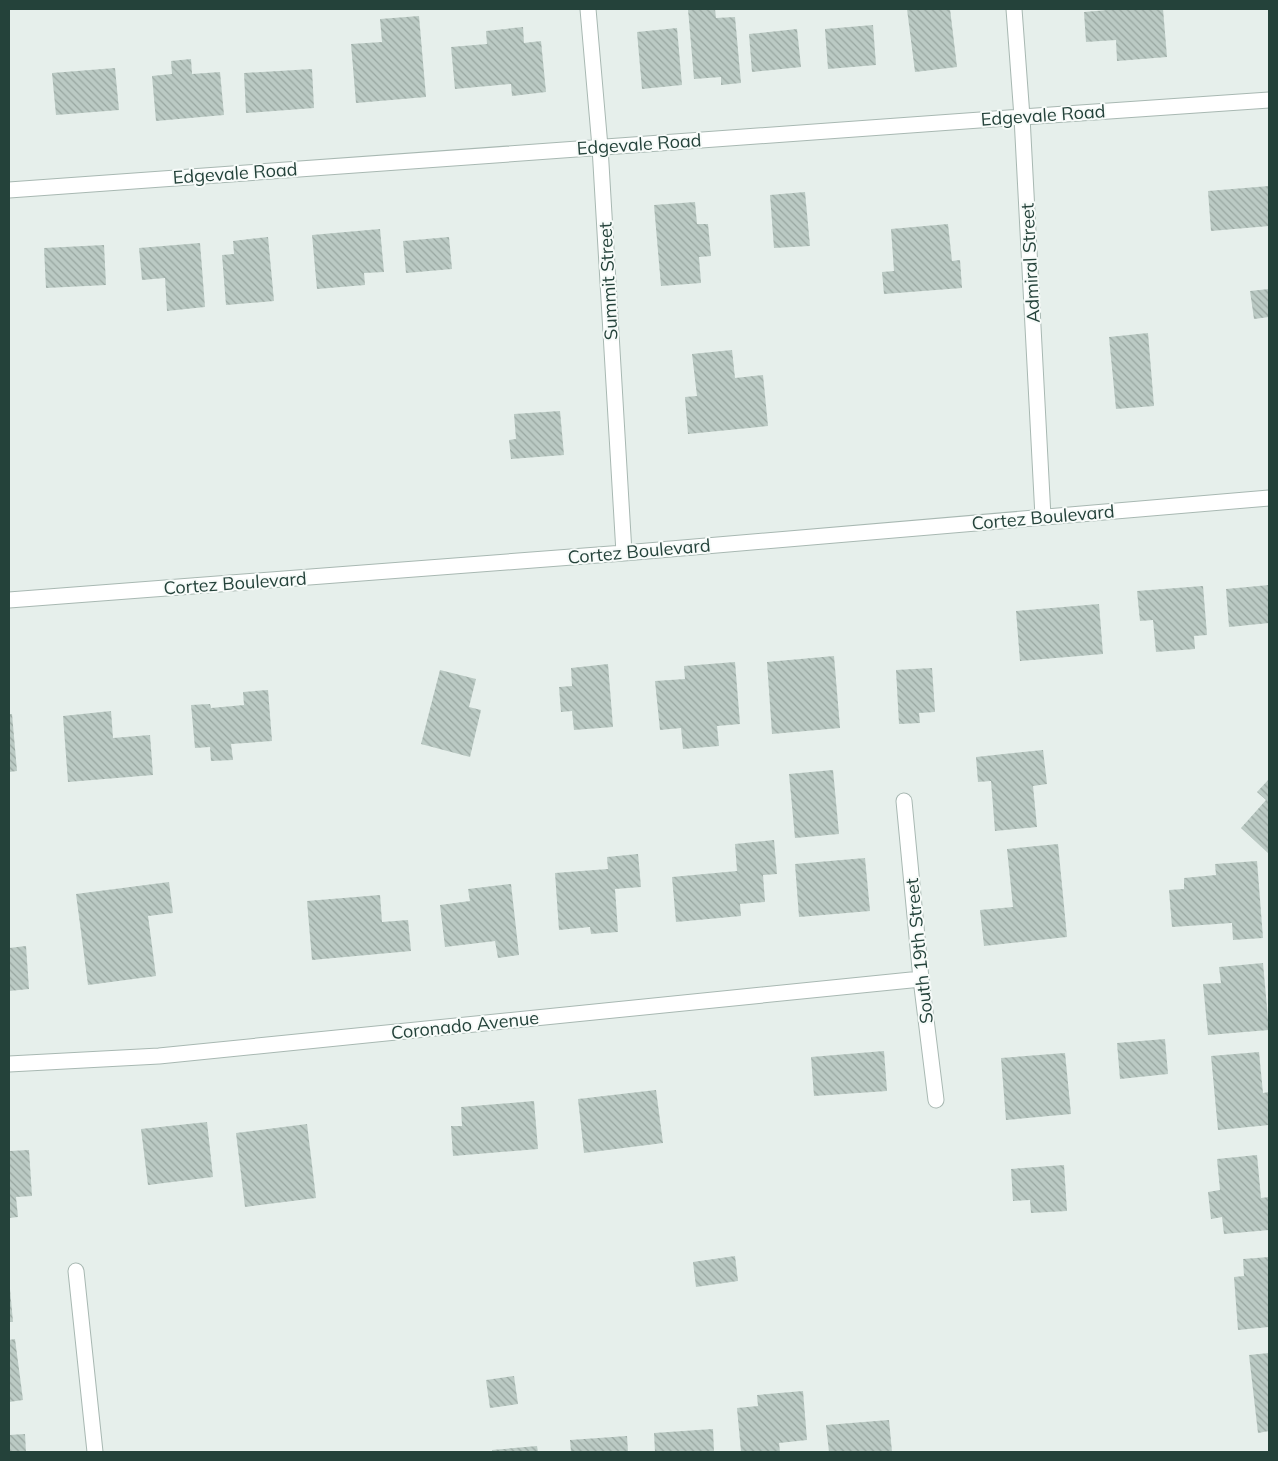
<svg xmlns="http://www.w3.org/2000/svg" width="1278" height="1461" viewBox="0 0 1278 1461" font-family="Mulish,sans-serif">
<style>
.building{fill:url(#building-back-hatch)}
.lines{fill:none;stroke-linecap:round;stroke-linejoin:round}
.minor-casing{stroke:#a8b8b2;stroke-width:17}
.minor{stroke:#fff;stroke-width:15}
.labels{text-anchor:middle;dominant-baseline:central;stroke-width:4;stroke-linejoin:round;paint-order:stroke}
.street-label{font-size:18px;fill:#24423a;stroke:#f7fbf9}
</style>
<defs>
<pattern id="building-back-hatch" width="6" height="6" patternUnits="userSpaceOnUse" patternTransform="scale(1.25)"><rect width="6" height="6" fill="#bbcac4"/><path d="M-1 5l2 2M0 0l6 6M5-1l2 2" fill="none" stroke="#98a6a0"/></pattern>
</defs>
<rect width="100%" height="100%" fill="#e6efeb"/>
<path class="building" d="M688 9H715L716 18 735 17 741 83 721 85V77L694 79Z
M907 9H950L957 67 915 72Z
M1119 9H1163L1167 57 1117 61 1116 40 1086 42 1084 12Z
M419 16 426 97 356 103 351 44 382 42 380 19Z
M873 25 876 65 828 69 825 29Z
M523 27 524 43 541 41 546 92 512 96 511 84 455 89 451 47 487 44 486 31Z
M677 28 682 85 642 89 637 32Z
M797 29 801 67 752 72 749 34Z
M191 59 192 74 220 72 224 115 156 121 152 76 172 74 171 61Z
M115 68 119 110 56 115 52 73Z
M312 69 314 108 246 113 244 73Z
M1269 186V226L1211 231 1208 191Z
M805 192 810 246 774 248 770 195Z
M695 202 697 224H708L711 256 699 257 701 283 661 286 654 205Z
M948 224 952 261 960 260 962 288 884 294 882 272 894 271 891 229Z
M380 229 384 272 364 273 365 285 317 289 312 235Z
M268 237 274 301 226 305 222 255 234 254 233 241Z
M449 237 452 269 406 273 403 241Z
M200 243 205 307 167 311 165 278 142 280 139 248Z
M104 245 106 285 46 288 44 248Z
M1269 289V317L1254 319 1250 291Z
M1148 333 1154 406 1116 409 1109 337Z
M732 350 735 378 763 375 768 426 688 434 685 397 697 396 692 354Z
M560 411 564 455 511 459 509 440 516 439 514 414Z
M1269 585V623L1229 627 1226 589Z
M1203 586 1207 635 1194 636 1195 649 1156 652 1153 620 1140 621 1137 591Z
M1099 604 1103 654 1020 661 1016 611Z
M834 656 840 728 772 734 767 662Z
M735 662 740 724 717 726 719 746 683 749 681 728 660 730 655 681 685 679 684 666Z
M608 664 613 727 574 730 572 711 561 712 559 687 572 686 571 668Z
M932 668 935 712 919 713 920 723 899 724 896 670Z
M440 670 476 679 469 707 481 710 470 757 421 744Z
M268 690 272 741 231 744 233 760 211 761 210 747 195 748 191 705 210 704 211 708 244 705 243 692Z
M111 711 113 738 150 735 153 775 68 782 63 716Z
M9 714H12L17 771 9 772Z
M1043 750 1047 784 1033 786 1037 827 995 831 991 781 978 782 976 757Z
M833 770 839 834 795 838 789 774Z
M1269 779V854L1241 828 1266 800 1257 792Z
M774 840 777 874 763 875 765 902 740 904 741 916 676 922 672 877 737 871 735 844Z
M1058 844 1067 937 984 946 980 910 1013 907 1007 849Z
M638 854 641 887 615 889 618 932 591 934 590 927 559 930 555 873 608 869 607 857Z
M865 858 870 911 799 917 795 864Z
M1257 861 1263 938 1233 940 1232 923 1172 927 1169 890 1184 889V878L1216 875 1215 864Z
M169 882 173 913 148 916 156 976 88 985 76 894Z
M511 884 519 955 498 958 495 941 445 947 440 905 470 901 468 889Z
M380 895 382 922 408 920 411 951 312 960 307 901Z
M26 946 29 989 9 991V948Z
M1263 963 1269 1030 1208 1035 1203 984 1221 983 1219 967Z
M1165 1039 1168 1074 1120 1079 1117 1043Z
M884 1051 887 1091 814 1096 811 1057Z
M1259 1052 1263 1093 1269 1092V1125L1218 1130 1211 1056Z
M1065 1053 1071 1114 1006 1120 1001 1058Z
M656 1090 663 1143 584 1153 578 1099Z
M534 1101 538 1149 453 1156 451 1126H462L461 1107Z
M207 1122 213 1177 148 1185 141 1129Z
M307 1124 316 1198 245 1207 236 1133Z
M29 1150 32 1196 16 1197 18 1217 9 1218V1151Z
M1257 1155 1261 1198 1269 1197V1230L1224 1234 1222 1217 1211 1219 1208 1192 1220 1190 1217 1159Z
M1064 1165 1067 1211 1031 1213 1030 1200 1013 1201 1011 1169Z
M735 1256 738 1281 696 1287 693 1262Z
M1269 1257V1327L1238 1330 1234 1277 1244 1276 1243 1259Z
M9 1289H10L13 1322H9Z
M15 1339 23 1400 9 1402V1340Z
M1269 1353V1431L1258 1433 1249 1355Z
M514 1376 518 1404 490 1408 486 1380Z
M803 1391 807 1440 779 1443 780 1452H741L737 1408 758 1406 757 1395Z
M889 1420 892 1452H829L826 1425Z
M713 1429 714 1452H655L654 1433Z
M25 1434 26 1452H9V1435Z
M627 1436 628 1452H571L570 1440Z
M537 1446 538 1452H492V1450Z"/>
<g class="lines">
<g class="minor-casing">
<path id="minor" d="M588 9 600 147 624 553
M1014 9 1022 117 1043 517
M9 190 1022 117 1269 100
M9 600 624 553 1269 498
M904 801 921 979 936 1100
M9 1064 159 1056 921 979
M76 1271 95 1452"/>
</g>
<use href="#minor" class="minor"/>
</g>
<g class="labels">
<g class="street-label">
<text transform="translate(1043 115) rotate(-4)">Edgevale Road</text>
<text transform="translate(639 144) rotate(-4)">Edgevale Road</text>
<text transform="translate(235 173) rotate(-4)">Edgevale Road</text>
<text transform="translate(1030 263) rotate(-93)">Admiral Street</text>
<text transform="translate(608 281) rotate(-93)">Summit Street</text>
<text transform="translate(1043 517) rotate(-5)">Cortez Boulevard</text>
<text transform="translate(639 551) rotate(-5)">Cortez Boulevard</text>
<text transform="translate(235 583) rotate(-4)">Cortez Boulevard</text>
<text transform="translate(919 951) rotate(-96)">South 19th Street</text>
<text transform="translate(465 1025) rotate(-6)">Coronado Avenue</text>
</g>
</g>
<rect width="1278" height="1461" fill="none" stroke="#24423a" stroke-width="20"/>
</svg>
